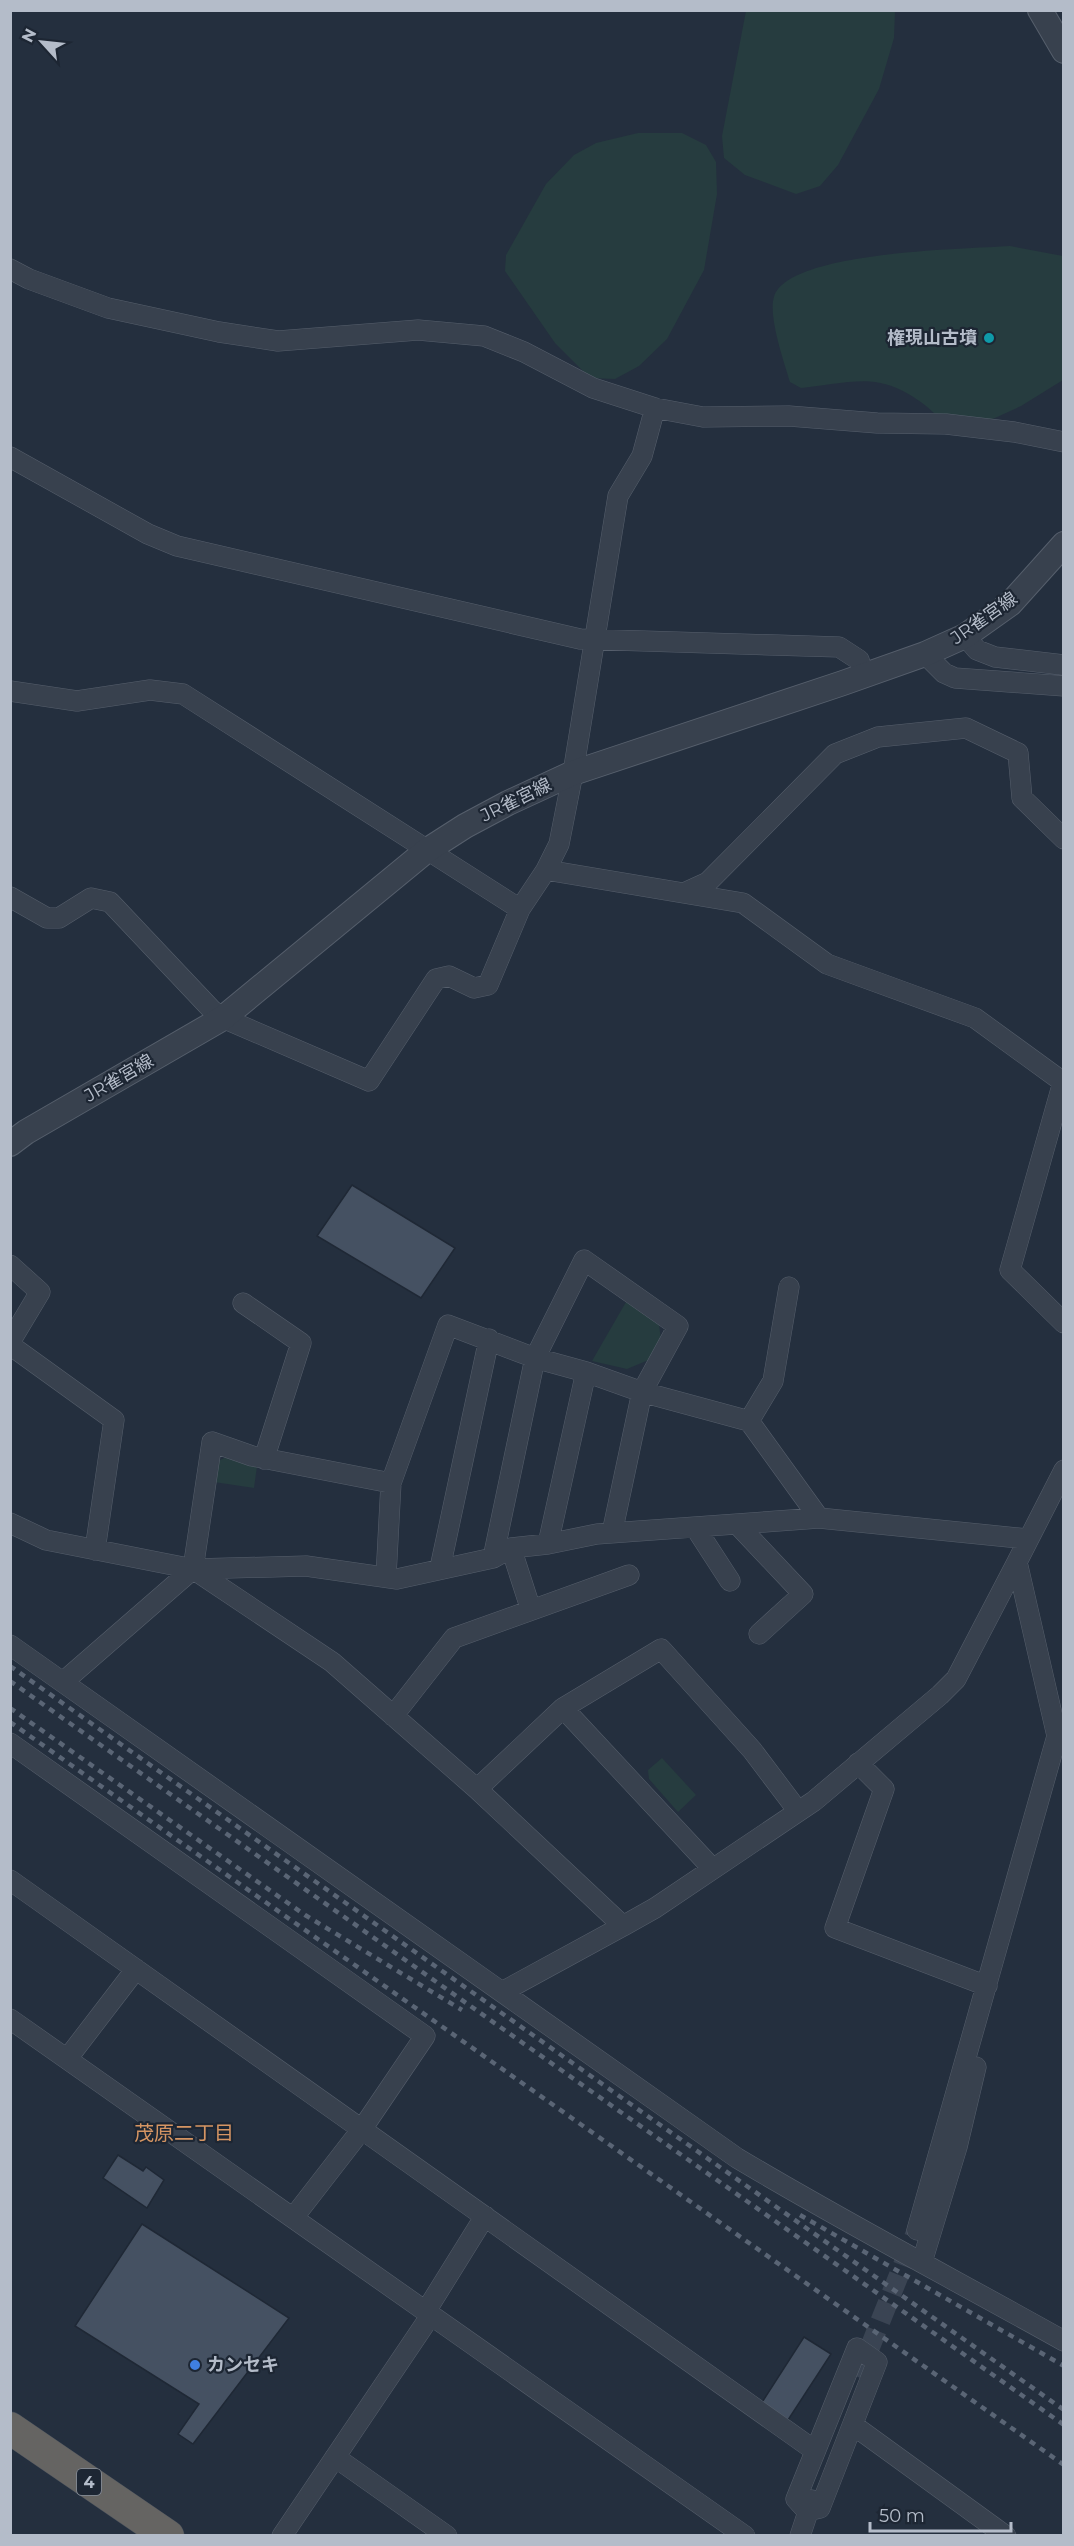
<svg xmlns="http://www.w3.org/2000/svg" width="1074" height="2546" viewBox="0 0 1074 2546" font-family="Montserrat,'Noto Sans JP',sans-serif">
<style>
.green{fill:#263c3f}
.building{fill:#455162;stroke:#1f2835;stroke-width:1.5}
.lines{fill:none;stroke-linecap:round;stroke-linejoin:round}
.minor-tunnel{stroke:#3a4453;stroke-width:20;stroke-dasharray:20 10;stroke-linecap:butt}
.minor-casing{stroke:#565f6c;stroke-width:21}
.tertiary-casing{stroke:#565f6c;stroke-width:26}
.trunk-casing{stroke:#434c59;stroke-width:33}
.minor{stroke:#38414e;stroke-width:20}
.tertiary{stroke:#38414e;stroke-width:24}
.trunk{stroke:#656462;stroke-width:32}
.rail{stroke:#5a6575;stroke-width:4.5;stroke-dasharray:6 6;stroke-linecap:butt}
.culture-dot{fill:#0f9aa8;stroke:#1d2633;stroke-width:2}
.shop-dot{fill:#3f7fe0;stroke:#1d2633;stroke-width:2}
.labels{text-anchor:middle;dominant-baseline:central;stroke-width:4.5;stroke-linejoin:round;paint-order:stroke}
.shield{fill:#1d2633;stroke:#878f9c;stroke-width:1.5}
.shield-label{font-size:16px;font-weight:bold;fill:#b4bcc9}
.poi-label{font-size:18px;font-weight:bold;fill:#b4bcc9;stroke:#1d2633;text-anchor:end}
.street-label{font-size:18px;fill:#b4bcc9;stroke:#1d2633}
.neighbourhood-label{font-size:20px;fill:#d59563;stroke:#1d2633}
</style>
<rect width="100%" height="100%" fill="#242f3e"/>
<path class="green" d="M746 11H895L894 38 879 89 838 165 820 186 796 194 745 175 724 158 722 136Z
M638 133H682L706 145 716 162 717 194 704 270 667 339 639 366 615 379 590 378 555 343 505 271 506 255 546 184 574 155 596 143Z
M1010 246 1063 256V380L1021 406 973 428 948 427C929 406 904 386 875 382 856 379 821 386 801 388L790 382C784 362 768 316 774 297 787 251 967 249 1010 246Z
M626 1302 659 1324 661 1340 651 1359 627 1369 592 1361Z
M231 1455 257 1466 254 1488 214 1482 218 1461Z
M662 1758 696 1795 678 1812 649 1779 648 1770Z"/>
<path class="building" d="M352 1185 455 1248 421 1298 317 1236Z
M118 2155 143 2171 146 2167 164 2180 147 2208 103 2178Z
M142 2224 289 2318 193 2444 178 2434 199 2404 75 2326Z
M804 2337 831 2354 788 2420 761 2404Z"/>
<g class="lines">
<path class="minor-tunnel" d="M858 2377 917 2230"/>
<g class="minor-casing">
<path id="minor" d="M10 269 29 279 108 308 219 332 278 341 418 330 484 336 524 352 593 388 655 408 703 417 789 416 877 423 946 424 1014 432 1064 442
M10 457 148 534 177 546 580 639 839 647 859 660 864 675
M965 636 977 650 995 657 1064 665
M925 654 944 673 955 678 1064 686
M10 691 77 701 150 690 183 694 520 909 546 870 743 903 827 964 975 1018 1063 1082 1010 1270 1064 1323
M546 870 559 844 573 773 618 496 642 456 655 408
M686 892 708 882 835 754 878 737 966 728 1018 753 1022 798 1064 839
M10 897 47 918H59L91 898 110 902 212 1010 223 1018 369 1081 436 979 449 976 474 988 488 985 520 909
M10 1265 40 1292 10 1342
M243 1303 301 1343 264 1459
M10 1345 114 1420 95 1550
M749 1421 773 1381 789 1287
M391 1483 448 1325 535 1358 586 1372 642 1392 749 1421 819 1518
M10 1523 46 1540 193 1569 306 1566 397 1579 493 1558 511 1548 548 1544 597 1534 819 1518 1028 1539
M737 1524 803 1594 759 1634
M695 1527 730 1581
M548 1544 586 1372
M511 1548 531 1610
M493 1558 535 1358 584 1260 678 1326 642 1392 612 1533
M440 1568 489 1339
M193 1569 332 1662 477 1789 623 1926 655 1908 814 1801 940 1695 956 1679 1017 1562
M10 1645 737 2158C844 2222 955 2280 1064 2341
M63 1682 193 1569 212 1442 252 1456 391 1483 386 1577
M563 1708 713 1869
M393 1716 454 1638 629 1575
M10 1743 425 2036 362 2129 293 2218
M858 1763 884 1789 835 1928 987 1986
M477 1789 563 1708 661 1649 752 1750 798 1811
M10 1880 814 2450
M502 1992 623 1926
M10 2019 745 2536
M67 2059 136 1969
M917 2230 1057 1736 1017 1562 1064 1470
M922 2262 957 2147 976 2067
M426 2311 485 2216
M857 2348 877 2362 820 2508 807 2511 796 2499Z
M853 2425 1006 2536
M335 2457 447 2536
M282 2536 431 2315
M800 2536 812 2500"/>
</g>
<g class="tertiary-casing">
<path id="tertiary" d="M1040 10 1064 51
M10 1144 26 1132 223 1018 426 851 465 826 508 803 573 773 843 683 925 654 965 636 1010 604 1064 544"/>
</g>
<g class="trunk-casing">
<path id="trunk" d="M10 2428 168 2536"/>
</g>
<use href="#minor" class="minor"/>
<use href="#tertiary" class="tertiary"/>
<use href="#trunk" class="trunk"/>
<path class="rail" d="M10 1666 1064 2410
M10 1681 1064 2425
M10 1708 305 1915 462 2010
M10 1722 1064 2465
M800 2215 1064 2366"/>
</g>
<circle class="culture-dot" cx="989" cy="338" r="6"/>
<circle class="shop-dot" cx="195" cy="2365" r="6"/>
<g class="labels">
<rect class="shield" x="77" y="2469" width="24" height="26" rx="4.5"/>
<g class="shield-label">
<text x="89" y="2482">4</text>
</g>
<g class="poi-label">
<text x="977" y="338">権現山古墳</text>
<text x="207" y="2365" text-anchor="start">カンセキ</text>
</g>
<g class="street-label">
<text transform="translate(984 618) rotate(-35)">JR雀宮線</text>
<text transform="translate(516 800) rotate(-26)">JR雀宮線</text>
<text transform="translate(119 1078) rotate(-30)">JR雀宮線</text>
</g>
<g class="neighbourhood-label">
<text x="184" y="2133">茂原二丁目</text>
</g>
</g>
<rect width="1074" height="2546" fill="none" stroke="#b4bcc9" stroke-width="24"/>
<g transform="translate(42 42) rotate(297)" stroke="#1d2633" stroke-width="4.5" paint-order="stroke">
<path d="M0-4.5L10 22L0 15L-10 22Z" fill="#b4bcc9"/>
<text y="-9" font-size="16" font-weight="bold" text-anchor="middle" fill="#b4bcc9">N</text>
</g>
<path d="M870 2522v9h141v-9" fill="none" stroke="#b4bcc9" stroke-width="3"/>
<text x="879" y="2522" font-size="18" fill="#b4bcc9" stroke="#1d2633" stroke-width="4.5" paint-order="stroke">50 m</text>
</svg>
